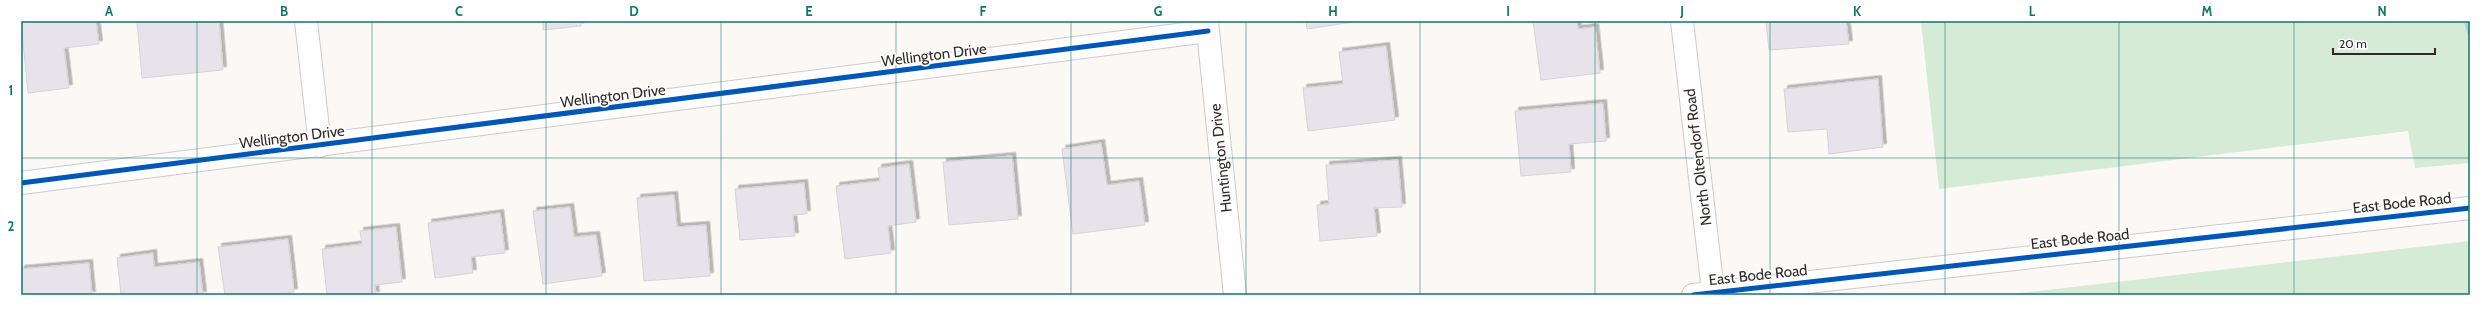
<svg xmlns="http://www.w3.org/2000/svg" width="2491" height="316" viewBox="0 0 2491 316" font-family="Cabin,sans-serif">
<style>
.green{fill:#d6ebd5}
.water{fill:#adcbf4}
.building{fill:#e8e3ea;stroke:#d6d3d5;filter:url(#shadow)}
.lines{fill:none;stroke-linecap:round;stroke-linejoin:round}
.minor-casing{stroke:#cecac8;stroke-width:24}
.minor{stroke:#fefefe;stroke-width:22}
.cycleway-casing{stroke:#fff;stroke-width:8}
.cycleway{stroke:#0057b8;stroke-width:5}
.grid{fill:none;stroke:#0f766e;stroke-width:1;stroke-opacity:0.55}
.labels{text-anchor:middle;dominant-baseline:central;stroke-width:3.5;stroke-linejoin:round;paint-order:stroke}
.street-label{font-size:15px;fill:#2f2927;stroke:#fff}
.neatline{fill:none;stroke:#0f766e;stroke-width:1.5}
.grid-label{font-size:13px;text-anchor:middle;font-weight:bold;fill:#0f766e}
</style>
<defs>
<filter id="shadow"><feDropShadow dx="3.5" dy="-3.5" stdDeviation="0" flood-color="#0004"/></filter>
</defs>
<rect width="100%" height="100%" fill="#fbf8f6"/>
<path class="green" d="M1921 21H2470V163L2415 168 2408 131 1939 189Z
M2470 241V295H2004Z"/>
<path class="water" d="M2464 21H2470V43Z"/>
<path class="building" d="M21 21H96L99 44 64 48 69 88 28 93Z
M137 21H219L223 70 142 78Z
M543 21H581V26L543 30Z
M1306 21H1360L1307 29Z
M1533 21H1577L1578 29 1595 27 1600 73 1541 80Z
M1766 21H1846L1849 44 1769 50Z
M1386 46 1395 120 1308 131 1303 88 1343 84 1339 52Z
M1878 79 1883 147 1829 154 1827 129 1788 132 1784 89Z
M1603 103 1606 141 1569 144 1571 172 1521 176 1515 111Z
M1101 143 1107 185 1139 181 1145 225 1073 234 1062 149Z
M1012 156 1018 219 949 225 943 162Z
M1398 160 1402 207 1374 208 1377 236 1320 241 1317 205 1329 204 1326 165Z
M909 164 916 222 888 226 891 253 845 259 836 186 880 181 878 168Z
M804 183 807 214 793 215 795 236 740 240 735 189Z
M674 195 677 227 706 225 710 276 644 281 637 198Z
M570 207 574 237 596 235 602 276 543 284 533 211Z
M500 213 505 253 471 257 473 273 435 278 428 223Z
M396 227 402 282 375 285 376 295H327L322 249 362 244 360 231Z
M288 239 294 292 273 295H225L218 247Z
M153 253 154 267 199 262 203 295H121L117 258Z
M89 263 92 295H21V269Z"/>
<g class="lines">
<g class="minor-casing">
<path id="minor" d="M306 21 320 146
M1207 21 1235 295
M1682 21 1713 292
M21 183 1208 31
M1693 295 2470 208"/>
</g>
<use href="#minor" class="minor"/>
<g class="cycleway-casing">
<path id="cycleway" d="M21 183 1208 31
M1693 295 2470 208"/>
</g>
<use href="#cycleway" class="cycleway"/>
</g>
<path class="grid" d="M197 21V295M372 21V295M546 21V295M721 21V295M896 21V295M1071 21V295M1246 21V295M1420 21V295M1595 21V295M1770 21V295M1945 21V295M2119 21V295M2294 21V295M21 158H2470"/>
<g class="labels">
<g class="street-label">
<text transform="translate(934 55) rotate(-7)">Wellington Drive</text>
<text transform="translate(613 96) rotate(-7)">Wellington Drive</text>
<text transform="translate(292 137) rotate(-7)">Wellington Drive</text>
<text transform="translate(1698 157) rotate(-97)">North Oltendorf Road</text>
<text transform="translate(1221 158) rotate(-96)">Huntington Drive</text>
<text transform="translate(2402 203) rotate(-6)">East Bode Road</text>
<text transform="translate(2080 239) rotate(-6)">East Bode Road</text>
<text transform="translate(1758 275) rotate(-6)">East Bode Road</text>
</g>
</g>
<rect width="2491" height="316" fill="none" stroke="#ffffff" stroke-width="44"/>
<path d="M2333 48v6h102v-6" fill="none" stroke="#2f2927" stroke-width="2"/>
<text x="2339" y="48" font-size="12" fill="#2f2927" stroke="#ffffff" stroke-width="3" paint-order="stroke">20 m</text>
<rect x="22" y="22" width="2447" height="272" class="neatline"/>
<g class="grid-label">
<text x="109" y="16">A</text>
<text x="284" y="16">B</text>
<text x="459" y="16">C</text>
<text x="634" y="16">D</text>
<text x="809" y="16">E</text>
<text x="983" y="16">F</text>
<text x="1158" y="16">G</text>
<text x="1333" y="16">H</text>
<text x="1508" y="16">I</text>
<text x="1682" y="16">J</text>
<text x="1857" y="16">K</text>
<text x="2032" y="16">L</text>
<text x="2207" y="16">M</text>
<text x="2382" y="16">N</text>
<text x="11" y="95">1</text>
<text x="11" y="231">2</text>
</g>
</svg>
